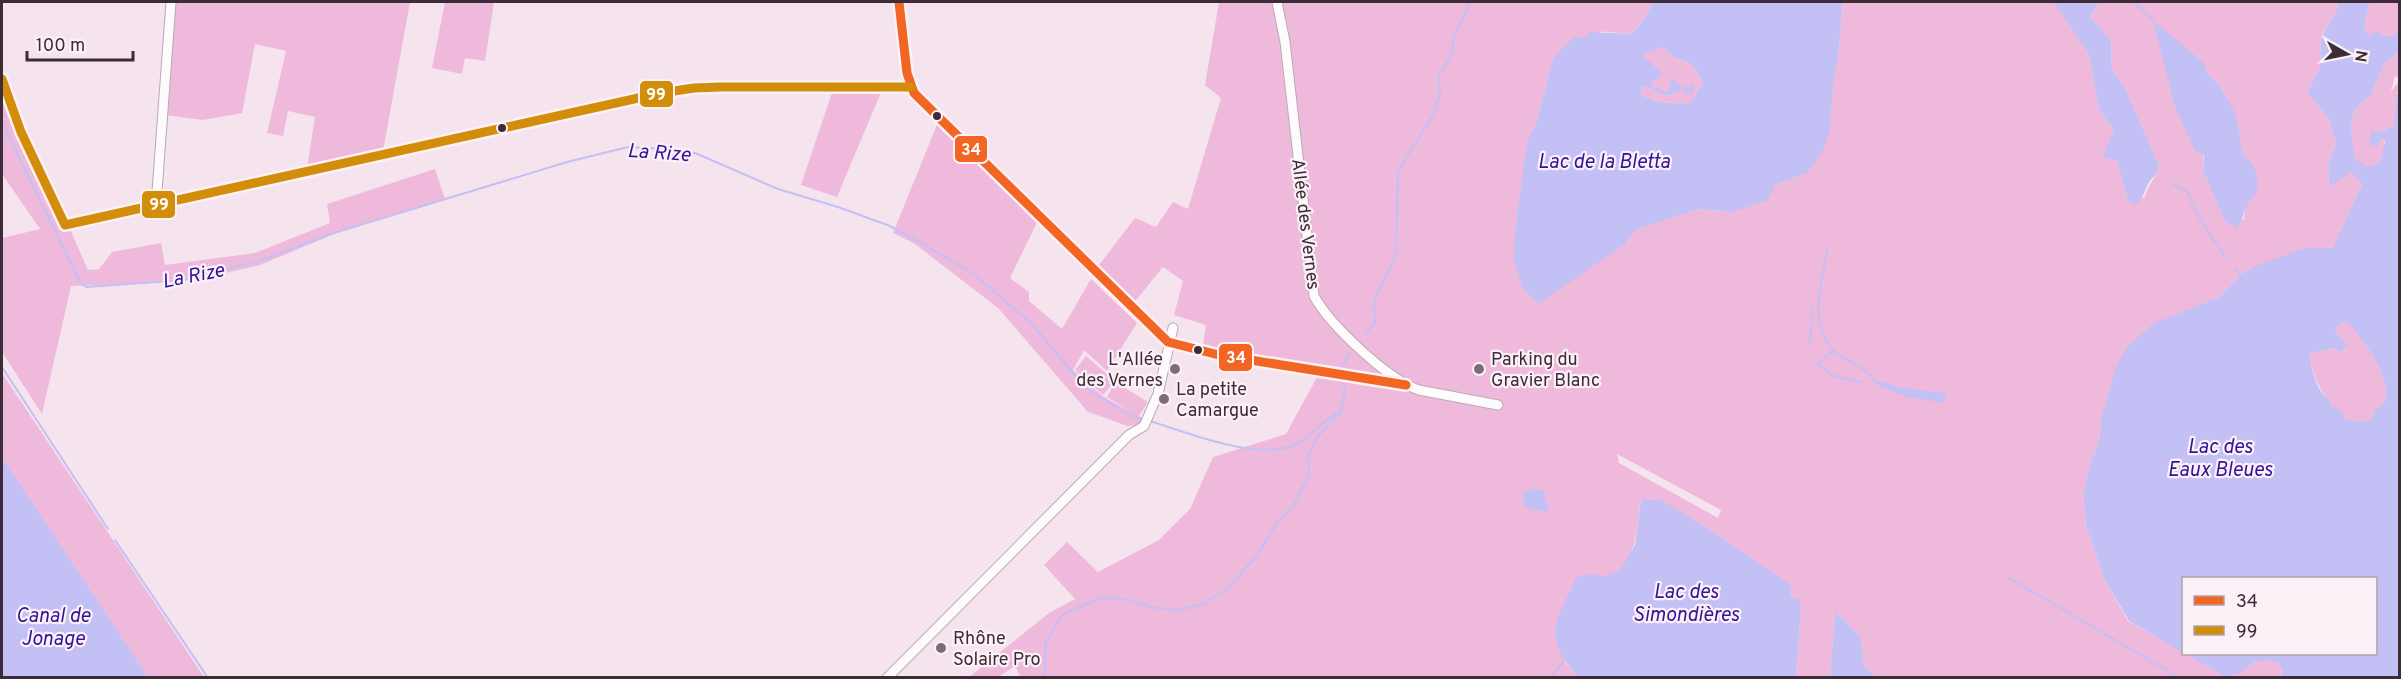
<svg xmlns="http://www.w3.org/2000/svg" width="2401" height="679" viewBox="0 0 2401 679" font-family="Overpass,sans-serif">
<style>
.green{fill:#efb9dc;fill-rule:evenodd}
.water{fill:#c2c0f4;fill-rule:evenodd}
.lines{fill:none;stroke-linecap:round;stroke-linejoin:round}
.stream{stroke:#c2c0f4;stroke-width:2}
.minor-casing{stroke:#b9aab3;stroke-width:11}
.minor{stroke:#fefbfc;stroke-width:9}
.bus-1-casing{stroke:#fbf1f7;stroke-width:14}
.bus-2-casing{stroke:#fbf1f7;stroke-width:14}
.bus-1{stroke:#f26522;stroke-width:9}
.bus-2{stroke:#d28d0b;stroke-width:9}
.bus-dot{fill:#3d2b37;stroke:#fbf1f7;stroke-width:2}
.poi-dot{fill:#7d6c77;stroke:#fbf1f7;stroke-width:2}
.labels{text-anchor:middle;stroke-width:4.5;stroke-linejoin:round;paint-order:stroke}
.street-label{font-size:18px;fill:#3d2b37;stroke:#fbf1f7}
.poi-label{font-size:18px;fill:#3d2b37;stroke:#fbf1f7;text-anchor:start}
.water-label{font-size:20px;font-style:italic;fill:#33139a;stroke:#fbf1f7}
.line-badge{stroke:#fbf1f7;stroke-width:2}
.badge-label{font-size:16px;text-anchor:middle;font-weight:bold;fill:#fff}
</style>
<rect width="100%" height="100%" fill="#f5e4ee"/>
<g class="green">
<path d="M172 2H410L383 151 307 168 315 117 288 111 283 136 267 133 286 51 255 44 242 113 203 120 164 115Z"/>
<path d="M445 2H494L485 61 465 58 462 74 432 68Z"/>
<path d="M1219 2H1653L1643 21 1630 34C1622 34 1608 31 1601 32 1584 35 1568 49 1553 58L1536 124 1528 139 1515 232 1625 244 1635 230 1699 209 1733 212 1775 185 1807 173 1838 57 1843 2H2049L2056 5 2089 55 2099 110 2114 130 2117 161 2128 201 2145 197C2149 182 2157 178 2159 165L2125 88 2112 70 2111 40 2090 17 2100 2H2339L2336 12 2321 37 2320 67 2307 92 2329 119 2336 144 2328 166 2329 186 2351 171 2362 184 2333 249 2305 248 2240 275 2219 297 2155 323 2101 420 2099 441 2090 464 2083 493 2086 526 2104 579 2128 621 2226 677H1874V673L1865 668 1860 636 1835 611 1830 677H1796L1801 608 1791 597 1790 591 1661 500 1641 499C1636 523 1639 569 1607 576 1602 577 1594 575 1588 574L1564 661 1578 677 1021 678 1015 666 998 677 968 678 1049 613 1075 599 1044 565 1067 542 1098 572 1159 540 1190 509 1213 457 1286 434 1316 379 1317 369 1229 353 1203 345 1206 325 1174 315 1183 281 1163 267 1132 305 1096 269 1135 218 1156 227 1173 202 1188 209 1221 98 1205 85ZM2204 63 2208 74 2220 85 2227 97 2230 107 2236 115 2244 156 2255 193 2245 207 2244 220H2225L2203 171ZM1617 454 1721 510 1718 518 1619 463Z"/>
<path d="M2370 2H2399V27L2395 36 2369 37 2364 27Z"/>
<path d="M1663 47 1673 57 1692 64 1703 82 1690 104 1657 102 1640 94 1644 86 1667 96 1681 90 1692 94 1676 83 1673 77 1667 92 1653 86 1642 54Z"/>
<path d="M2399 52V78L2395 76 2391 91 2399 82 2394 126 2383 131 2380 138H2383L2385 149 2381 160 2376 165 2366 167 2355 158 2351 125 2355 109 2371 95 2384 64Z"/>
<path d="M2 81 37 155 88 270 99 269 112 252 161 243 165 265 255 253 330 223 327 204 435 169 445 199 351 227 260 265 212 276 125 284 71 286 42 414 2 352V238L40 229 2 174Z"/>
<path d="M833 90H882L837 197 801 185Z"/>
<path d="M941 115 1041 214 1010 278 1029 292V301L1062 329 1091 279 1137 323 1107 371 1084 350 1073 370 1104 397 1130 411 1107 397 1115 382 1148 402 1139 416 1143 418 1139 425 1128 426 1088 412 998 308 915 244 893 233Z"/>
<path d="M2343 322 2349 323C2362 339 2392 377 2385 399 2384 405 2380 405 2377 410 2373 414 2374 418 2369 421L2345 420C2325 398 2315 385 2309 355L2311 353 2334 348 2337 351H2343L2346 348 2342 339 2335 333 2337 327Z"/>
<path d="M1086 356 1115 381 1103 395 1075 370Z"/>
<path d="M2 373 204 677H148L2 457Z"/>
<path d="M2266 658 2279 663 2283 671 2280 677 2231 678 2248 666Z"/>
</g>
<g class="water">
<path d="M1653 2H1843L1838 57 1834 76 1829 134 1823 151 1807 173 1775 185 1768 200 1733 212 1699 209 1635 230 1625 244 1538 304 1522 287 1514 260 1515 232 1523 170 1528 139 1536 124 1553 58 1574 37 1584 38 1590 32 1631 34 1643 21ZM1663 47 1673 57 1692 64 1703 82 1690 104 1657 102 1640 94 1644 86 1667 96 1681 90 1692 95 1694 84 1684 88 1676 83 1673 76 1667 92 1653 86 1651 81 1658 79 1663 74 1642 55Z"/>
<path d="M2049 2H2100L2090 17 2111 40 2112 70 2125 88 2159 165C2157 176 2155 174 2149 182 2144 191 2144 197 2136 205L2128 201 2117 161 2103 157 2114 130 2099 110 2089 55 2056 5Z"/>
<path d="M2339 2H2370L2364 27 2369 36 2377 32 2384 36H2394L2399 27V52L2384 64 2371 95 2355 109 2351 125 2355 158 2366 166 2376 165 2381 160 2385 141 2381 138 2378 145 2370 146V132L2383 131 2394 126 2397 95 2399 93V677H2280L2283 671 2279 663C2250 653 2248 675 2226 677L2185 654H2376V578H2184L2183 653 2129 621 2104 579 2086 526 2083 493 2090 464 2099 441 2101 420 2116 367 2128 346 2154 323 2219 297 2240 275 2258 265 2305 248H2333L2362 184 2351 172 2329 187 2328 166 2336 144 2329 119 2307 92 2320 67 2321 38 2336 12ZM2343 322 2349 323C2362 339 2392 377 2385 399 2384 405 2380 405 2376 410 2373 414 2374 418 2369 421L2345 420 2342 411 2332 406C2329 398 2324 396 2320 390 2314 379 2312 368 2309 356L2311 353 2334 348 2337 351H2342L2346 348V343L2335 333 2337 327Z"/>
<path d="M2153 20 2204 63 2208 74 2220 85 2236 115 2244 156C2256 164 2261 181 2255 195 2252 199 2248 202 2246 207 2242 216 2244 220 2236 228L2225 221 2203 171 2204 155 2195 151 2175 107Z"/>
<path d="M1877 380 1897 387 1945 393V403L1907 397 1875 384Z"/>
<path d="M2 457 148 677H2Z"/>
<path d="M1534 488 1546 493 1544 500 1550 507 1545 512 1524 507 1523 492Z"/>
<path d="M1641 499 1661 500 1716 534 1792 586 1790 591 1791 596 1799 599 1801 608 1796 677H1578C1542 636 1555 623 1576 578L1588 574 1606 576 1620 570 1635 545Z"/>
<path d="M1835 611 1860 636 1865 668 1874 673V677H1830Z"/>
</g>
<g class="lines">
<g class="stream">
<path d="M2133 2 2153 20"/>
<path d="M2 122 74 270 81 284 87 287 184 280 259 261 334 233 567 162 628 147 664 149 695 153 778 189 838 207 890 226 918 241 975 275 1031 323 1085 387 1125 413 1144 420"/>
<path d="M2173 184 2187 191C2197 217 2210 236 2227 258"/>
<path d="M2235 268 2240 275"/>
<path d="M1366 332 1375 324 1374 301 1396 254 1398 172 1434 113 1440 94 1438 77 1451 56 1454 37 1470 2"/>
<path d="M1809 344 1812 327 1811 308"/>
<path d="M1833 351 1866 371 1876 382"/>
<path d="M1817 364 1833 351C1807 316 1822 288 1827 250"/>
<path d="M1817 364 1834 376 1861 382"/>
<path d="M2 367 108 529"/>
<path d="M1342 372V367L1350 353"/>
<path d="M1150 421C1189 433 1258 462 1297 444 1314 436 1324 417 1341 412"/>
<path d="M115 540 208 678"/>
<path d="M2009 578 2180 678"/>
<path d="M1045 678V644L1062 615 1100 598 1125 599 1155 608 1179 610 1206 603 1230 586 1257 555 1278 522 1294 505 1309 475 1308 455 1319 435 1341 412 1345 390 1343 377"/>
<path d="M1549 678 1564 661"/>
</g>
<defs>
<g id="minor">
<path d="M899 2 907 73 914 93 1168 342 1219 355 1406 385"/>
<path d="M1277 2 1285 42 1314 296C1330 325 1387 379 1419 390L1498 405"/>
<path d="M2 79 21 132 65 225 661 93 694 88 721 87H911"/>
<path d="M156 205 171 2"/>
<path d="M887 678 1129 435 1144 426 1158 394 1173 328"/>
</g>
</defs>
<use href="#minor" class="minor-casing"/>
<use href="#minor" class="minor"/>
<defs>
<path id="bus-1" d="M899 2 907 73 914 93 1168 342 1219 355 1406 385"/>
<path id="bus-2" d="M2 79 21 132 65 225 661 93 694 88 721 87H911"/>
</defs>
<use href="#bus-1" class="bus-1-casing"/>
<use href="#bus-2" class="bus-2-casing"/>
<use href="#bus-1" class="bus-1"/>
<use href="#bus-2" class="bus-2"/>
</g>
<g class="bus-dot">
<circle cx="937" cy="116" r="5"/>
<circle cx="502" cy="128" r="5"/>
<circle cx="1198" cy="350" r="5"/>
</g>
<g class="poi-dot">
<circle cx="1175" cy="369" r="6"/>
<circle cx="1479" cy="369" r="6"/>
<circle cx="1164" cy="399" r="6"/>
<circle cx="941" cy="648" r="6"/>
</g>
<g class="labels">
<g class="street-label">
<text transform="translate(1306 224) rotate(83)" y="6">Allée des Vernes</text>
</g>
<g class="poi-label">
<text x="1163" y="365" text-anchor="end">L'Allée<tspan x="1163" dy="21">des Vernes</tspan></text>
<text x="1491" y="365">Parking du<tspan x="1491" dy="21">Gravier Blanc</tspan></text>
<text x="1176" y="395">La petite<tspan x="1176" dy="21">Camargue</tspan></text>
<text x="953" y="644">Rhône<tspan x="953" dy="21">Solaire Pro</tspan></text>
</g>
<g class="water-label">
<text transform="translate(659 152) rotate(4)" y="7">La Rize</text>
<text x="1604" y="168">Lac de la Bletta</text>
<text transform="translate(193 275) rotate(-11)" y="7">La Rize</text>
<text x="2220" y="453">Lac des<tspan x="2220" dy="23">Eaux Bleues</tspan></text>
<text x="1686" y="598">Lac des<tspan x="1686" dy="23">Simondières</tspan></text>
<text x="53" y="622">Canal de<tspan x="53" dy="23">Jonage</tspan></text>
</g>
</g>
<g class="line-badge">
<rect x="639" y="80" width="35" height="28" rx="6" fill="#d28d0b"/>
<rect x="954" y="135" width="34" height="28" rx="6" fill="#f26522"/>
<rect x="141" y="190" width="35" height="29" rx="6" fill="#d28d0b"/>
<rect x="1218" y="343" width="35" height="29" rx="6" fill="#f26522"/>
</g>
<g class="badge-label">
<text x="656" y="100">99</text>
<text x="971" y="155">34</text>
<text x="159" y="210">99</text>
<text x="1236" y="363">34</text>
</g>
<rect width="2401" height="679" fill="none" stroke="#3d2b37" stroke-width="6"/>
<rect x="2182" y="577" width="195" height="78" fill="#fbf1f7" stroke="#afa2aa" stroke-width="1.5"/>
<rect x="2194" y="596" width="30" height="9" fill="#f26522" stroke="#afa2aa" stroke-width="1.5"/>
<text x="2236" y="607" font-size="18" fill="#3d2b37">34</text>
<rect x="2194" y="626" width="30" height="9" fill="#d28d0b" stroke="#afa2aa" stroke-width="1.5"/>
<text x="2236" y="637" font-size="18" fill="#3d2b37">99</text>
<g transform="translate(2347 54) rotate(99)" stroke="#fbf1f7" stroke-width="4.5" paint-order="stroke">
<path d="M0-4.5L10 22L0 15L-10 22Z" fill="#3d2b37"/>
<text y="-9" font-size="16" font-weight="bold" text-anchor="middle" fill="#3d2b37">N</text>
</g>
<path d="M27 51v9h106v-9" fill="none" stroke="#3d2b37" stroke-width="3"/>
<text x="36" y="51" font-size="18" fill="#3d2b37" stroke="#fbf1f7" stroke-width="4.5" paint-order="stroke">100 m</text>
</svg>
